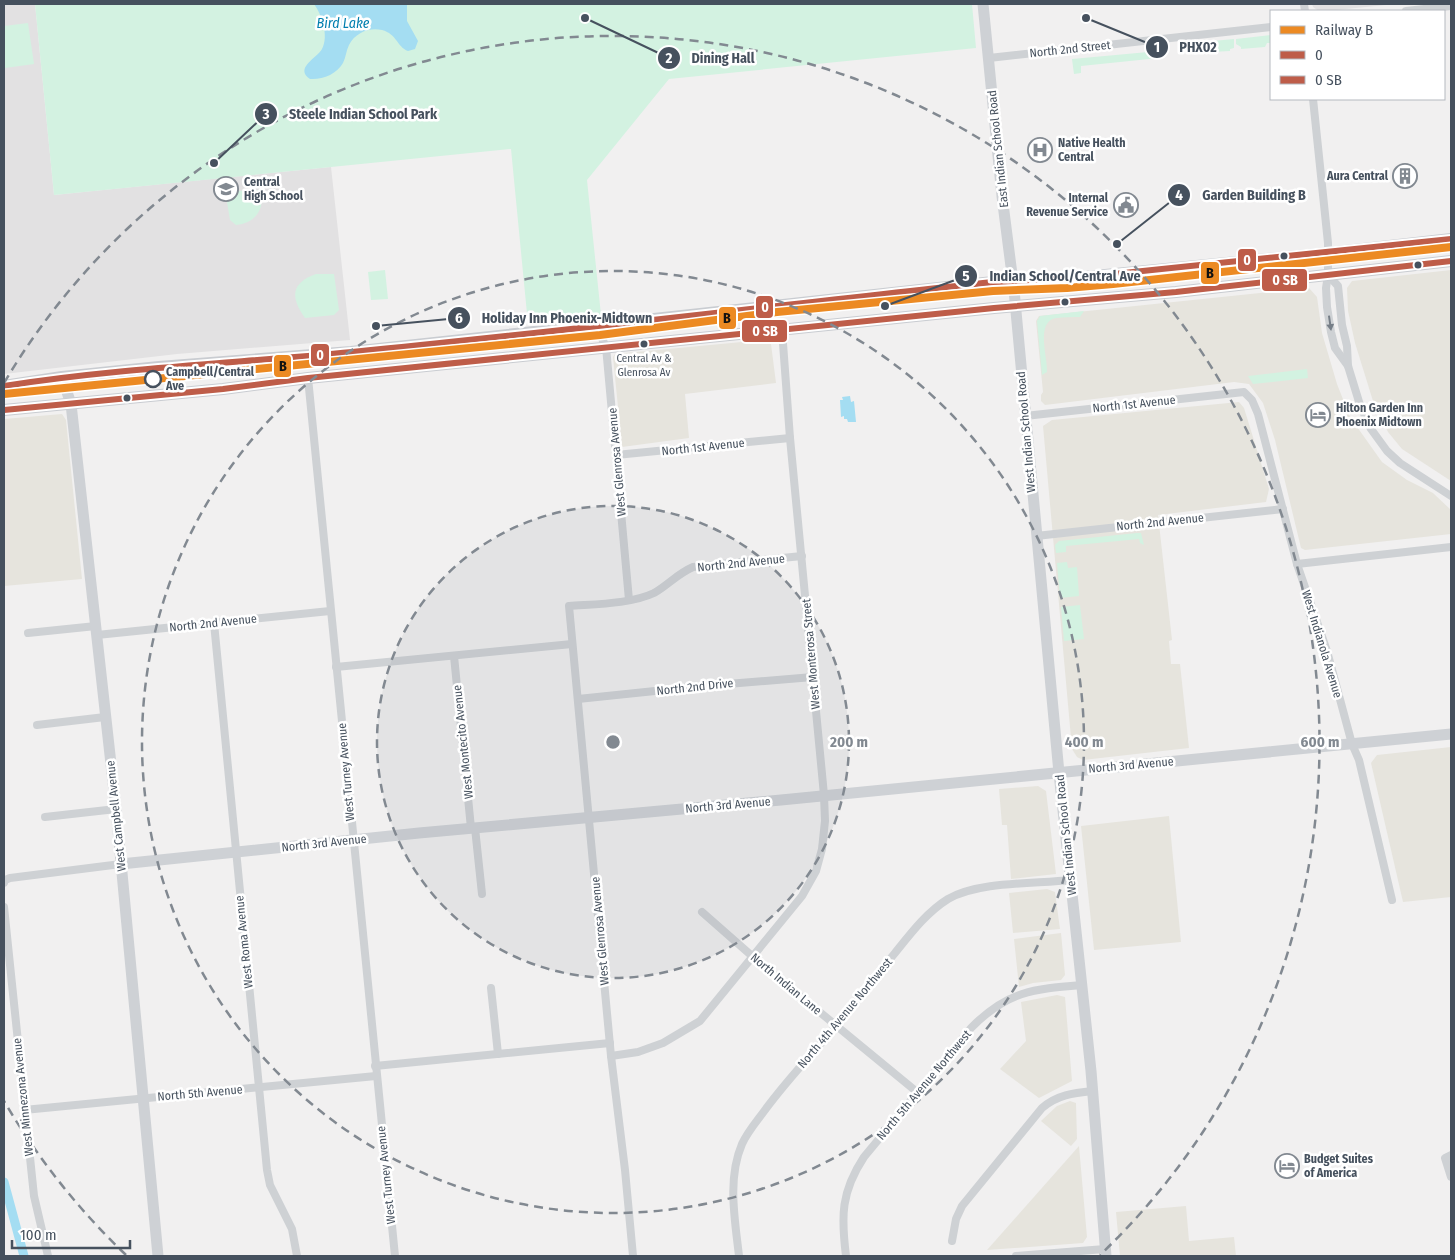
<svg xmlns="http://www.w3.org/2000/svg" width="1455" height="1260" viewBox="0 0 1455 1260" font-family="'Fira Sans Condensed',sans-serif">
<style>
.commercial{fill:#e6e4dd}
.education{fill:#e2e1e2}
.green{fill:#d3f2e1}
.water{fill:#a4ddf2}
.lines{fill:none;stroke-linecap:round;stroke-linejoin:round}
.canal{stroke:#a4ddf2;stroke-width:9}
.street{stroke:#ced1d4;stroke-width:8}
.secondary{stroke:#ced1d5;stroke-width:11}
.primary{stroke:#c9ccd1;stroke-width:12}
.bus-1-casing{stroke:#fff;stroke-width:10}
.bus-2-casing{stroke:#fff;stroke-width:10}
.bus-1{stroke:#be5d49;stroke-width:6}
.bus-2{stroke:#be5d49;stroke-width:6}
.rail-1-casing{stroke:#fff;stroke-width:11}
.rail-1{stroke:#ec8a23;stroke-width:8}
.oneway{fill:#767e87}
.ring{fill:none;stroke:#828991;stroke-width:2.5;stroke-dasharray:9 6}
.bus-dot{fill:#46515e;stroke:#fff;stroke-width:2}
.stop-dot{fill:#fff;stroke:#46515e;stroke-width:2.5}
.labels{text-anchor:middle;stroke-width:5;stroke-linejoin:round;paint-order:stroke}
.bus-label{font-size:11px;fill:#46515e;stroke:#fff}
.street-label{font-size:12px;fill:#46515e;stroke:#fff}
.poi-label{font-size:12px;font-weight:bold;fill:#46515e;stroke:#fff;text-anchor:start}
.stop-label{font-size:12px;font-weight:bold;fill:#46515e;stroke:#fff;text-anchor:start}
.water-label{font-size:14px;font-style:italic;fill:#017faf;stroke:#fff}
.centre{fill:#828991;stroke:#fff;stroke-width:2.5}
.ring-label{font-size:15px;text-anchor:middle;font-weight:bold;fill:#828991;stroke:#fff;stroke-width:5;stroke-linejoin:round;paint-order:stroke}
.leader{fill:none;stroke:#46515e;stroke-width:2}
.callout-dot{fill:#46515e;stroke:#fff;stroke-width:2}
.mark-label{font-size:15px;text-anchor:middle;font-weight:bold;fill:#fff}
.callout-label{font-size:14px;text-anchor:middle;font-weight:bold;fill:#46515e;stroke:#fff;stroke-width:5;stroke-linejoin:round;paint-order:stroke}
.line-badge{stroke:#fff;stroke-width:2}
.badge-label{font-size:14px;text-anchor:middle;font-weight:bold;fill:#fff}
.pale-badge-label{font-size:14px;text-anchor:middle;font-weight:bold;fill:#111}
</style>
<rect width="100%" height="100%" fill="#f1f0f0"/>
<g class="commercial">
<path d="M1451 270V481L1402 449 1388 432 1373 401 1355 343 1348 311 1347 288 1352 281Z"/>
<path d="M1309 288 1317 297 1322 333 1337 384 1350 417 1382 462 1407 480 1433 493 1451 510V534L1305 550 1301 548 1275 440 1263 403 1249 384 1234 382 1045 405 1041 401V395L1043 392 1036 321 1039 316Z"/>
<path d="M763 340 771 344 776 383 685 394 689 438 622 447 613 357 615 354Z"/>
<path d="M1239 402 1244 408 1269 489 1266 502 1158 515 1172 640 1169 641 1171 664H1180L1189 748 1083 760 1077 757 1072 749 1043 426 1052 420Z"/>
<path d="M62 414 66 420 82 579 4 586V419Z"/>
<path d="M1451 747V897L1403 902 1371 763 1377 755Z"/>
<path d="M1038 786 1046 791 1056 874 1011 879 1007 825H1002L999 789Z"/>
<path d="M1169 816 1181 942 1094 950 1081 826Z"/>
<path d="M1047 889 1055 892 1060 929 1013 933 1009 893Z"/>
<path d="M1061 933 1065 975 1061 980 1033 983 1019 987 1014 939Z"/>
<path d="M1057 995 1065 997 1072 1081 1039 1098 1000 1069 1026 1041 1021 1002Z"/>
<path d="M1070 1101 1076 1103 1077 1139 1071 1146 1041 1121 1057 1106Z"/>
<path d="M1079 1146 1087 1237 1083 1243 987 1250Z"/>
<path d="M1186 1206 1189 1241 1234 1237 1236 1256H1120L1116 1212Z"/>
</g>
<g class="education">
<path d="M4 4H35L54 195 331 167 350 340 177 354 4 374Z"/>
<path d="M1312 4H1396L1326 11H1319L1313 7Z"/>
</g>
<g class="green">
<path d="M35 4H972L976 48 669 79 587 180 601 315 528 324 511 149 54 195Z"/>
<path d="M28 23 34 64 5 68 4 26Z"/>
<path d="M1271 35V43H1267L1265 47 1241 49V47L1236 44V39Z"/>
<path d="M1234 39V48L1230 49V51L1194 53 1192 43Z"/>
<path d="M1159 51V58L1081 66V73L1074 74 1072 59Z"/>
<path d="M229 188 234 191 260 190C266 208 256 223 236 225L230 220 227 202 223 195Z"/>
<path d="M385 270 388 299 371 300 368 272Z"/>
<path d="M316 274H334L339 310 334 315 305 318C290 297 291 283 316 274Z"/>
<path d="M1084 311 1080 317C1073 317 1064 317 1056 318 1035 322 1048 357 1047 372L1042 375 1037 321 1040 316Z"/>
<path d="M1307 369 1308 378 1253 384 1248 376Z"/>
<path d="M1137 533H1141L1144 545 1140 543 1139 539 1066 546V552L1056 553 1055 545 1059 541Z"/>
<path d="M1067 562 1068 568 1077 567 1079 596 1060 598 1057 563Z"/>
<path d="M1080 605 1084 639 1064 641 1061 607Z"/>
</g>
<g class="water">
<path d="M314 4H407V21L418 41 415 49 408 51C397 47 397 34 382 30 369 27 355 33 349 45 346 51 346 57 343 63 337 74 322 80 310 79 294 68 317 58 322 49 329 36 322 15 314 4Z"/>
<path d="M850 396 851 402 854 401 856 422H848L847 419H844V416L841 417 840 400H843L842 397Z"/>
</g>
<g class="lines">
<path class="canal" d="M4 1182 24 1256"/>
<g class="street">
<path d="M1304 4 1305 11"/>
<path d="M1406 11 1451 6"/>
<path d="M989 58 1271 27"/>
<path d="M1313 99 1328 243V275L1326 288 1327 307 1331 332 1335 348 1348 366"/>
<path d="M1328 275 1338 286 1342 325 1347 346 1348 366 1360 405 1371 429 1387 451 1400 463 1451 496"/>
<path d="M596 326 606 347 629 600"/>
<path d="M308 378 395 1256"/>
<path d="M1025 416 1244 392 1252 400 1258 414 1297 564 1327 651 1352 744 1359 760 1392 900"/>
<path d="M616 455 790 438"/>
<path d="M1036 536 1283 509"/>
<path d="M1297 564 1451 547"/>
<path d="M214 623 267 1170 270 1185 292 1229 297 1256"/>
<path d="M28 633 96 626"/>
<path d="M97 635 330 611"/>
<path d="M454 656 471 828"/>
<path d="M336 667 572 644"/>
<path d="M578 699 703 686 813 677"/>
<path d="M37 725 105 717"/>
<path d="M45 817 116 809"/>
<path d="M475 828 482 894"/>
<path d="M4 883 5 880 10 878 121 864"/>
<path d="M4 907 34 1196 48 1256"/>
<path d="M702 912 760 963 917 1092"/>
<path d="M491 988 498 1054"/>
<path d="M611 1056 638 1052 663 1043 700 1021 802 896 816 871 822 849 825 821 824 795 790 438 782 330"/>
<path d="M375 1066 610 1043"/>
<path d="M24 1110 376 1076"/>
<path d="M1451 1155 1445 1158 1451 1177"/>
<path d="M952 1241 956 1219 962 1206 1042 1108C1057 1095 1073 1093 1093 1091"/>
<path d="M633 1256 625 1170 611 1056 569 606C594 604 631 604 654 593 668 585 677 574 693 567L802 556"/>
<path d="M739 1256C735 1220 727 1179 742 1144 748 1131 757 1121 765 1110 787 1080 812 1054 836 1026 856 1001 875 977 895 953 911 933 927 912 948 899 979 881 1035 884 1071 880"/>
<path d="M846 1256C841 1216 841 1192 864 1157L971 1028C1007 991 1033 989 1082 985"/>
<path d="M1016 1256 1105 1249"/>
</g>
<g class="secondary">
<path d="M983 4 1002 196 1014 290 1059 773 1091 1071 1106 1256"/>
<path d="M62 377 71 404 116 809 158 1256"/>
<path d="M121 864 419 833 781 800 1451 734"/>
</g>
<g class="primary">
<path d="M4 386 62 377 159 367 351 352 993 282 1085 277 1328 253 1451 239"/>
<path d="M4 410 223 389 308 378 994 308 1176 292 1451 261"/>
</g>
<defs>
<path id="bus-1" d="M4 386C120 368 236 363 352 352 566 331 779 305 993 282L1085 277 1451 239"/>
<path id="bus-2" d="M4 410 223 389 308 378 994 308 1176 292 1451 261"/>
</defs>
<use href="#bus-1" class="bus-1-casing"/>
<use href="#bus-2" class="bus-2-casing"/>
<use href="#bus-1" class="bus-1"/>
<use href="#bus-2" class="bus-2"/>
<defs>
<path id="rail-1" d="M4 394 600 335 777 312 993 291 1067 288 1113 284 1451 247"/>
</defs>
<use href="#rail-1" class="rail-1-casing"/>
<use href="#rail-1" class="rail-1"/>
</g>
<defs><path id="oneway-solid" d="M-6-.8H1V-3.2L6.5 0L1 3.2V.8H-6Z" transform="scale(1.25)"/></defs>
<use class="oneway" href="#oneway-solid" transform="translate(1330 323) rotate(82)"/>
<circle cx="613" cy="742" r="236" fill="#828991" fill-opacity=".12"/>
<g class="ring">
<circle cx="613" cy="742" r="236"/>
<circle cx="613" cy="742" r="471"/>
<path d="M126 1255A707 707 0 0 1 4 1101M4 383A707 707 0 1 1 1100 1255"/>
</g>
<defs>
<symbol id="hospital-ring" viewBox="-11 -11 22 22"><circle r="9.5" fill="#fff" stroke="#828991" stroke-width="1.5"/><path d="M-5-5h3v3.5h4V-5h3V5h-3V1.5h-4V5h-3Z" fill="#828991"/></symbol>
<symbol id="building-ring" viewBox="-11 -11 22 22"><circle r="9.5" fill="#fff" stroke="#828991" stroke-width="1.5"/><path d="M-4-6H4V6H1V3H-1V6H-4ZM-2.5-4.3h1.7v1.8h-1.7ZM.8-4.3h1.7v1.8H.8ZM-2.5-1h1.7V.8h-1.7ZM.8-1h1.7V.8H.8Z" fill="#828991"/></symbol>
<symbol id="school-ring" viewBox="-11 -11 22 22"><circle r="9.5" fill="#fff" stroke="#828991" stroke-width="1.5"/><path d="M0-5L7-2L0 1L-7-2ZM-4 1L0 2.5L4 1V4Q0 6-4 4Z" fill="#828991"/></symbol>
<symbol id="civic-ring" viewBox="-11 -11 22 22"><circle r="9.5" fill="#fff" stroke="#828991" stroke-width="1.5"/><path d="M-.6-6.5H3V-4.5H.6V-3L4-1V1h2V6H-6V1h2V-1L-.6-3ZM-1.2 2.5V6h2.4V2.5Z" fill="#828991"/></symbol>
<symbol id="hotel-ring" viewBox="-11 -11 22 22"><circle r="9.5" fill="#fff" stroke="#828991" stroke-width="1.5"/><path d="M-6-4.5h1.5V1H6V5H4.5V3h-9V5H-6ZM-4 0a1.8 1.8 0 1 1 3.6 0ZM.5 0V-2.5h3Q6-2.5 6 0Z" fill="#828991"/></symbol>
</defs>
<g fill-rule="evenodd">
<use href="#hospital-ring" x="1026" y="136" width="28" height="28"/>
<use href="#building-ring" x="1391" y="162" width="28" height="28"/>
<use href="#school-ring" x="212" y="175" width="28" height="28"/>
<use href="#civic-ring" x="1112" y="191" width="28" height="28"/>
<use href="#hotel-ring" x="1304" y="401" width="28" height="28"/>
<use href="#hotel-ring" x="1273" y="1152" width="28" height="28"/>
</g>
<g class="bus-dot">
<circle cx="1284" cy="256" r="4.5"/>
<circle cx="1418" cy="265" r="4.5"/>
<circle cx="1065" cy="302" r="4.5"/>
<circle cx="644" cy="344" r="4.5"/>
<circle cx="127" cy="398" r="4.5"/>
</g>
<circle class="stop-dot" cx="153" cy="379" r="8"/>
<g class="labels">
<g class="bus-label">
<text x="644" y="362">Central Av &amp;<tspan x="644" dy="14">Glenrosa Av</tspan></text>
</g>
<g class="street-label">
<text transform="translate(1070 49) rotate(-6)" y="4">North 2nd Street</text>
<text transform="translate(998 149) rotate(-96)" y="4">East Indian School Road</text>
<text transform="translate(1134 404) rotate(-6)" y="4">North 1st Avenue</text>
<text transform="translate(1026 432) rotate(-95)" y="4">West Indian School Road</text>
<text transform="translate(703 447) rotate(-6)" y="4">North 1st Avenue</text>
<text transform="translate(617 462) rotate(-95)" y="4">West Glenrosa Avenue</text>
<text transform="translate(1160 522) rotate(-6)" y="4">North 2nd Avenue</text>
<text transform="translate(741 563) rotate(-6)" y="4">North 2nd Avenue</text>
<text transform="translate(213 623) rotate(-6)" y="4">North 2nd Avenue</text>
<text transform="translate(1322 644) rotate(73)" y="4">West Indianola Avenue</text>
<text transform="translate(811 654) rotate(-95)" y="4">West Monterosa Street</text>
<text transform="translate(695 687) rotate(-6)" y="4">North 2nd Drive</text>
<text transform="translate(463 742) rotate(-96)" y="4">West Montecito Avenue</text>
<text transform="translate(1131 765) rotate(-5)" y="4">North 3rd Avenue</text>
<text transform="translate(346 772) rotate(-95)" y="4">West Turney Avenue</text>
<text transform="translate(728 805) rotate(-5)" y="4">North 3rd Avenue</text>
<text transform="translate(116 816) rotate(-96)" y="4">West Campbell Avenue</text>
<text transform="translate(1066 835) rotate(-96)" y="4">West Indian School Road</text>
<text transform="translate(324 843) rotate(-6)" y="4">North 3rd Avenue</text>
<text transform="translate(600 931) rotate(-95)" y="4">West Glenrosa Avenue</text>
<text transform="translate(244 942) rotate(-96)" y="4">West Roma Avenue</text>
<text transform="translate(786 984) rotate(40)" y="4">North Indian Lane</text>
<text transform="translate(845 1013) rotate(-50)" y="4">North 4th Avenue Northwest</text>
<text transform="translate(924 1085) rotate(-50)" y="4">North 5th Avenue Northwest</text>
<text transform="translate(200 1093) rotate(-5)" y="4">North 5th Avenue</text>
<text transform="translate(23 1097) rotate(-96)" y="4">West Minnezona Avenue</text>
<text transform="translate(386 1175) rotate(-96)" y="4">West Turney Avenue</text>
</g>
<g class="poi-label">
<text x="1058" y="147">Native Health<tspan x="1058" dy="14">Central</tspan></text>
<text x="1388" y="180" text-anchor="end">Aura Central</text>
<text x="244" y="186">Central<tspan x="244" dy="14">High School</tspan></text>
<text x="1108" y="202" text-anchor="end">Internal<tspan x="1108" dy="14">Revenue Service</tspan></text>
<text x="1336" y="412">Hilton Garden Inn<tspan x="1336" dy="14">Phoenix Midtown</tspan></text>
<text x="1304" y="1163">Budget Suites<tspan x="1304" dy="14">of America</tspan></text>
</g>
<g class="stop-label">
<text x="166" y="376">Campbell/Central<tspan x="166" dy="14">Ave</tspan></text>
</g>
<g class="water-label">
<text x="343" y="28">Bird Lake</text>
</g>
</g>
<circle cx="613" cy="742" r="8" class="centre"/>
<g class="ring-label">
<text x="849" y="747">200 m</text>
<text x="1084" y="747">400 m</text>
<text x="1320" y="747">600 m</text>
</g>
<path class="leader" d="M1086 18L1157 47M585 18L669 58M214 163L266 114M1117 244L1179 195M885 306L966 276M376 326L459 318"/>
<g class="callout-dot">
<circle cx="1086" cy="18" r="5"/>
<circle cx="585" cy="18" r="5"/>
<circle cx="214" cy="163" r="5"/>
<circle cx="1117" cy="244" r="5"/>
<circle cx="885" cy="306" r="5"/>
<circle cx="376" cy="326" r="5"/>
<circle cx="1157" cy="47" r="12"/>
<circle cx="669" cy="58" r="12"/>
<circle cx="266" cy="114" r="12"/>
<circle cx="1179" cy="195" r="12"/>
<circle cx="966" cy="276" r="12"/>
<circle cx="459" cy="318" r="12"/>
</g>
<g class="mark-label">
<text x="1157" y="52">1</text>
<text x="669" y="63">2</text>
<text x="266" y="119">3</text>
<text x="1179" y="200">4</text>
<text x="966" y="281">5</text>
<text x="459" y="323">6</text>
</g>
<g class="callout-label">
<text x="1198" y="52">PHX02</text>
<text x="723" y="63">Dining Hall</text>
<text x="363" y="119">Steele Indian School Park</text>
<text x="1254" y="200">Garden Building B</text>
<text x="1065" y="281">Indian School/Central Ave</text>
<text x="567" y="323">Holiday Inn Phoenix-Midtown</text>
</g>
<g class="line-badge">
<rect x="1237" y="248" width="20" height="24" rx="5" fill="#be5d49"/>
<rect x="1200" y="261" width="20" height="24" rx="5" fill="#ec8a23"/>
<rect x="1261" y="268" width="47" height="24" rx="5" fill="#be5d49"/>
<rect x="755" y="295" width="19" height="24" rx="5" fill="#be5d49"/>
<rect x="718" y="306" width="19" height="24" rx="5" fill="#ec8a23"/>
<rect x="741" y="319" width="47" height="24" rx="5" fill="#be5d49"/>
<rect x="310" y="343" width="20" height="24" rx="5" fill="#be5d49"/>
<rect x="273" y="354" width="19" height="24" rx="5" fill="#ec8a23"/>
</g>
<g class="badge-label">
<text x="1247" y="265">0</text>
<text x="1285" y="285">0 SB</text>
<text x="765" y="312">0</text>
<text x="765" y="336">0 SB</text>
<text x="320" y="360">0</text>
</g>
<g class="pale-badge-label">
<text x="1210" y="278">B</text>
<text x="727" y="323">B</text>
<text x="283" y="371">B</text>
</g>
<rect width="1455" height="1260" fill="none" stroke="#46515e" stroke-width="10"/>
<rect x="1270" y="10" width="175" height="90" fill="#ffffff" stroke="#b5b9bf"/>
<rect x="1280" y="26" width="25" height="8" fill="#ec8a23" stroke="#b5b9bf"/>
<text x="1315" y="35" font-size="15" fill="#46515e">Railway B</text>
<rect x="1280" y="51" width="25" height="8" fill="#be5d49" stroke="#b5b9bf"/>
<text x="1315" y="60" font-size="15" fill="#46515e">0</text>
<rect x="1280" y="76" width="25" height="8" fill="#be5d49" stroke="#b5b9bf"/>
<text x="1315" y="85" font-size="15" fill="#46515e">0 SB</text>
<path d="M12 1240v8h118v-8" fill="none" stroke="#46515e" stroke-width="2.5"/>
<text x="20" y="1240" font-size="15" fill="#46515e" stroke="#ffffff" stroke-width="4" paint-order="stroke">100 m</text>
</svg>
